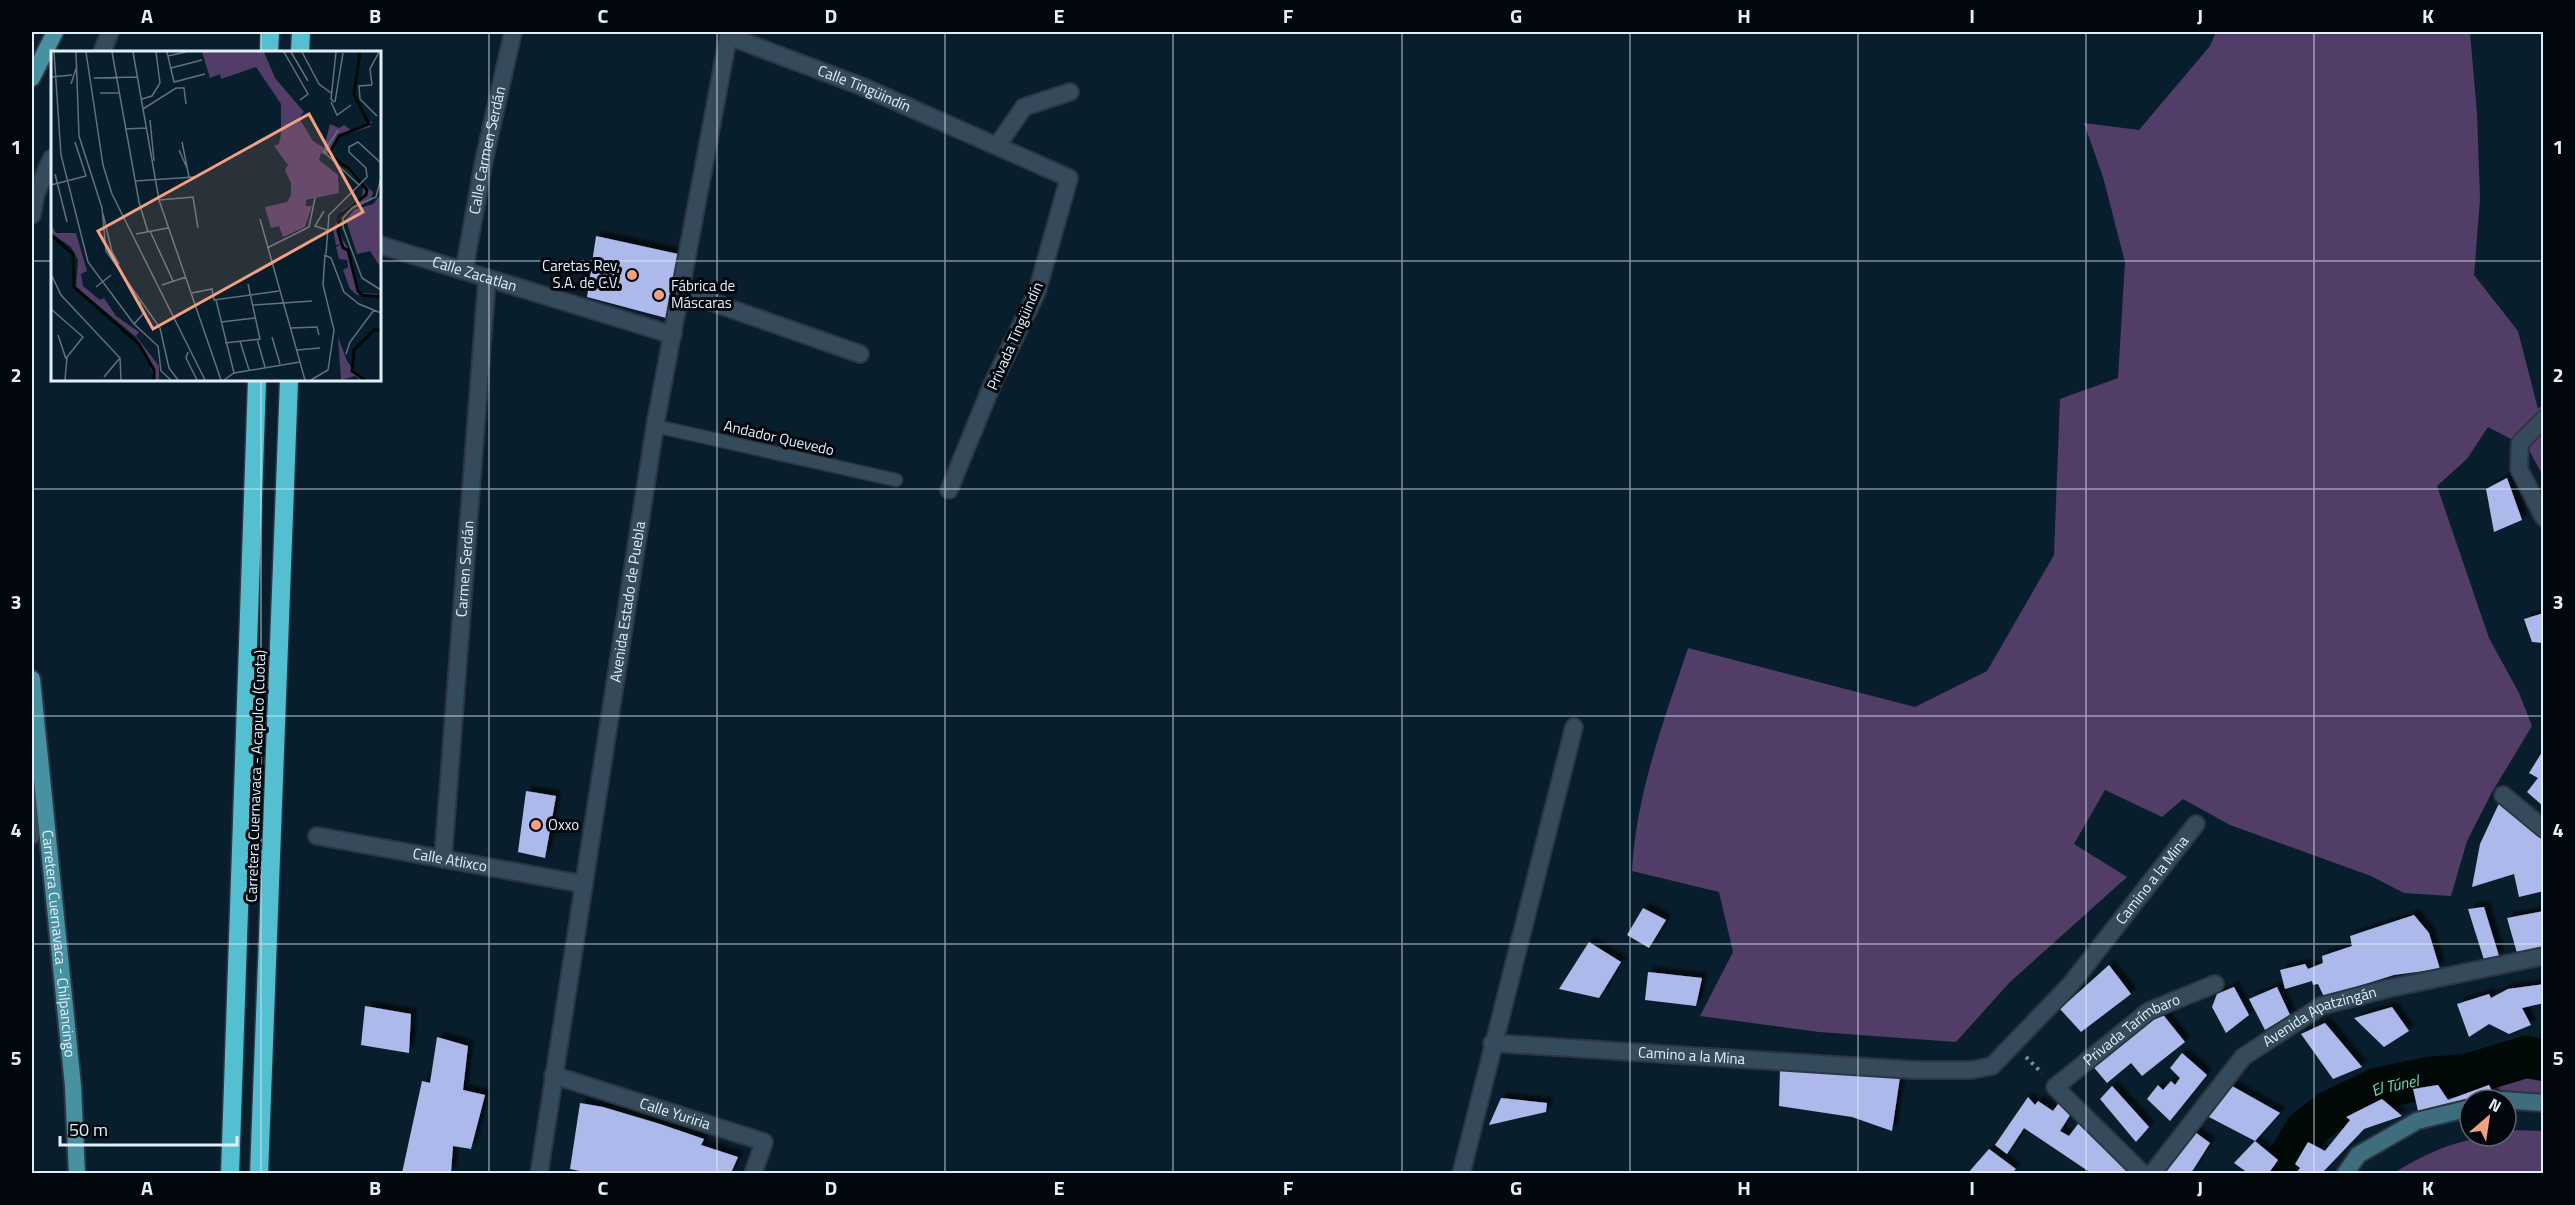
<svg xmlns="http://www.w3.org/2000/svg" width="2575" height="1205" viewBox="0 0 2575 1205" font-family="'Titillium Web',sans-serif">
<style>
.forest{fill:#513d67}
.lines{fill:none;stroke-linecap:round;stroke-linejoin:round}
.river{stroke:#000906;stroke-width:42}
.building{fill:#acb9ea;filter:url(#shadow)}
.service-casing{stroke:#2d3542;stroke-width:15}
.minor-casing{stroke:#2d3542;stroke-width:20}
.tertiary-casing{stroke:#2d3542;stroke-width:20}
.secondary-casing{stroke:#2d3542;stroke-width:20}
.primary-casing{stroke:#2d3542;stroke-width:20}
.motorway-casing{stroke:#2d3542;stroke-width:21}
.path{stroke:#7b8b97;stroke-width:4;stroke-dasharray:3 4.5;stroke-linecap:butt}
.service{stroke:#354b5b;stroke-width:12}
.minor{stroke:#354b5b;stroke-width:16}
.tertiary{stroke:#354b5b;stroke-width:16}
.secondary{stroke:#3e6e7e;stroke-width:16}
.primary{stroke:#4891a1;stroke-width:16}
.motorway{stroke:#54bfd0;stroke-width:18}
.grid{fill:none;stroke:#e2eff9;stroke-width:1.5;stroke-opacity:0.55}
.poi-dot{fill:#f3a082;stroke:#02070d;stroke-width:2}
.labels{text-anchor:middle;stroke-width:6;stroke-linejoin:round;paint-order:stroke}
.street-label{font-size:15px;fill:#e2eff9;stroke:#02070d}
.poi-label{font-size:15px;fill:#e2eff9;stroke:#02070d;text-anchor:start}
.water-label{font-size:16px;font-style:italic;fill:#72d7c1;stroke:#02070d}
.inset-river{fill:none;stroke:#000906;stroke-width:3}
.inset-road{fill:none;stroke:#60727e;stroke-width:1.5}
.view{fill:#f3a082;fill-opacity:0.15;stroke:#f3a082;stroke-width:3}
.inset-edge{fill:none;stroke:#e2eff9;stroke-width:3}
.neatline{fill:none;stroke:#e2eff9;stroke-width:2}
.grid-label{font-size:20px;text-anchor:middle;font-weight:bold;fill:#e2eff9}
</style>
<defs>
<filter id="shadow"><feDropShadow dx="5.5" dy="-5.5" stdDeviation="1.5" flood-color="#0009"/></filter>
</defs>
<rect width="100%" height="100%" fill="#091e2c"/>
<g class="forest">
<path d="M2216 32H2470L2477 114 2480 199 2474 275 2518 331 2538 409 2543 404 2544 478 2528 448 2488 427 2467 459 2437 486 2489 638 2519 693 2532 726 2492 792 2467 841 2451 896 2404 893 2371 876 2230 825 2183 799 2162 817 2105 790 2074 844 2127 877 2009 983 1956 1042 1819 1032 1700 1016 1733 952 1719 892 1632 871C1636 793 1664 721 1688 648L1915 707 1987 671 2054 555 2060 399 2118 378 2125 262 2103 177 2084 123 2139 130 2210 46Z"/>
<path d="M2524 1045 2543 1048V1095L2496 1099 2489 1085 2448 1100 2438 1085C2404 1090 2376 1101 2346 1117L2339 1111 2308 1142 2295 1163 2300 1168 2296 1173 2269 1174 2307 1114 2382 1079 2458 1064Z"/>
<path d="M2506 1130 2543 1131V1173H2394C2429 1151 2464 1136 2506 1136Z"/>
</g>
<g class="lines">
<path class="river" id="s1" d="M2280 1174 2305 1131 2329 1112 2379 1088 2428 1078 2466 1075 2526 1057 2544 1060"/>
</g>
<g class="building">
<path d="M596 236 678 254 666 318 587 297Z"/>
<path d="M2507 478 2522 520 2494 532 2486 489Z"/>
<path d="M2544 613V643L2532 642 2524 619Z"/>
<path d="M2544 749V807L2527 792 2538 778 2529 773Z"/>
<path d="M526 791 556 796 545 858 518 852Z"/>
<path d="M2502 797 2544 838V891L2519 897 2514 874 2472 887 2480 844Z"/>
<path d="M2484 907 2499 956 2484 960 2468 909Z"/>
<path d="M1643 908 1666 920 1649 948 1627 935Z"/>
<path d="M2544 911V946L2517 953 2507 918Z"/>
<path d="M2414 915 2429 933 2440 969 2394 975 2324 997 2318 984 2313 985 2312 981 2285 989 2280 970 2305 964 2308 969 2323 963 2322 956 2352 946 2350 936Z"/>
<path d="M1589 942 1621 962 1599 998 1559 989Z"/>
<path d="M2109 965 2131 994 2081 1032 2060 1009Z"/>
<path d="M1648 972 1702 978 1696 1006 1645 1000Z"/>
<path d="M2544 984V1003L2522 1008 2531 1025 2509 1034 2489 1024 2469 1037 2457 1004 2489 994 2491 998 2508 989Z"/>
<path d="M2234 987 2249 1015 2226 1033 2212 1007 2217 994Z"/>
<path d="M2277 987 2290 1015 2265 1030 2249 999Z"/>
<path d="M365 1006 411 1014 409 1053 361 1045Z"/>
<path d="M2392 1007 2409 1031 2384 1047 2354 1018Z"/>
<path d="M2160 1011 2185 1042 2142 1076 2131 1063 2107 1083 2091 1064Z"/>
<path d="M2325 1023 2362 1067 2333 1079 2301 1034Z"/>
<path d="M437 1037 468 1046 463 1090 485 1095 471 1149 453 1146 451 1173H402L422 1081 430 1083Z"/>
<path d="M2182 1053 2207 1075 2170 1121 2147 1099 2158 1085 2163 1090 2171 1081 2175 1085 2180 1078 2170 1068Z"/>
<path d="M1780 1069 1900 1077 1892 1131 1852 1117 1779 1106Z"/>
<path d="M2438 1085 2448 1100 2489 1085 2496 1099 2470 1100V1102L2418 1111 2413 1089Z"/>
<path d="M2112 1086 2149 1127 2136 1142 2100 1099Z"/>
<path d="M2232 1086 2280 1113 2255 1141 2207 1116Z"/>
<path d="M2028 1097 2035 1105 2038 1101 2053 1111 2061 1100 2072 1112 2060 1131 2069 1136 2081 1120 2130 1170 2128 1173H2091L2024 1128 2007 1154 1995 1145Z"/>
<path d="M1501 1098 1547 1103 1546 1112 1489 1125Z"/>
<path d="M2382 1099 2402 1116 2364 1129 2322 1173H2296L2300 1168 2295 1164 2308 1142 2325 1151 2350 1120 2346 1117Z"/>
<path d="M580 1103 603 1107 660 1124 704 1139 701 1145 738 1157 731 1173H589L570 1169Z"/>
<path d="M2195 1132 2210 1143 2191 1173H2161Z"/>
<path d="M2255 1141 2278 1160 2269 1173H2248L2234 1163Z"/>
<path d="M1989 1149 2016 1169 2012 1173H1968Z"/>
</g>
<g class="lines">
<defs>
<path id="service" d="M655 426 896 480"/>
<g id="minor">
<path id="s2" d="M728 36 861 86 1069 178 1037 292 992 385 949 490"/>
<path d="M102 52 110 32"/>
<path d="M997 146 1024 107 1070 92"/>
<path d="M32 215 36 193 52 158"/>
<path id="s3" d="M380 245 673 335"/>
<path id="s4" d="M464 271 484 160 513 32"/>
<path d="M680 291 860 354"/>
<path d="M2544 419 2520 443 2519 469 2544 518"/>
<path d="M2503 795 2544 829"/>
<path d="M32 835 41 786"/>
<path id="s5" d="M317 836 583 884"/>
<path id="s6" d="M443 859 487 279"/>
<path id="s7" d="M1492 1043 1914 1070H1971L1992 1066 2071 984 2196 824"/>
<path id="s8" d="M553 1075 764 1142 753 1174"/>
<path d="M1461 1174 1574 727"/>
<path id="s9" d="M2143 1174 2055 1087 2149 1011 2215 984"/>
<path id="s10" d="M2152 1174 2243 1057 2321 1006 2386 989 2544 956"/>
</g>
<g id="tertiary">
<path id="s11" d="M539 1174 655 426 729 32"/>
</g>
<g id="secondary">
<path d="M2502 1100 2544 1103"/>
<path d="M2345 1174 2358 1155 2417 1121 2470 1108"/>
</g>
<g id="primary">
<path d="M32 78 55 32"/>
<path id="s12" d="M32 679 73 1086 77 1174"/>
</g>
<g id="motorway">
<path d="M269 52 270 32"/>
<path d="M300 52 301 32"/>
<path d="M230 1174 257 380"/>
<path d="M259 1174 289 380"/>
</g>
</defs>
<use href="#service" class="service-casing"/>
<use href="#minor" class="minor-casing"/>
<use href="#tertiary" class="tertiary-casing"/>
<use href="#secondary" class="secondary-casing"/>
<use href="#primary" class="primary-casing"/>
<use href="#motorway" class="motorway-casing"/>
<path class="path" d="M2026 1057 2042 1073"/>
<use href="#service" class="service"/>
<use href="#minor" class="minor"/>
<use href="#tertiary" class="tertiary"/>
<use href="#secondary" class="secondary"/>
<use href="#primary" class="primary"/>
<use href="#motorway" class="motorway"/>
</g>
<path class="grid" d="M261 32V52M489 32V1174M717 32V1174M945 32V1174M1173 32V1174M1402 32V1174M1630 32V1174M1858 32V1174M2086 32V1174M2314 32V1174M32 261H52M380 261H2544M261 380V1174M32 489H2544M32 716H2544M32 944H2544"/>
<g class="poi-dot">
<circle cx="632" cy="275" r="6"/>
<circle cx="659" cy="295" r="6"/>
<circle cx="536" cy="825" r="6"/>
</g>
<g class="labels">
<g class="street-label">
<text dy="5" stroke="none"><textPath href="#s2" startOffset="146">Calle Tingüindín</textPath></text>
<text dy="5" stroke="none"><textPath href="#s4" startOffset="123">Calle Carmen Serdán</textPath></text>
<text dy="5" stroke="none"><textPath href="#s3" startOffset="99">Calle Zacatlan</textPath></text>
<text transform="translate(1015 336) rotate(-66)" y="5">Privada Tingüindín</text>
<text transform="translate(779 438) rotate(13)" y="5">Andador Quevedo</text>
<text dy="5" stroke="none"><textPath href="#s6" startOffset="291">Carmen Serdán</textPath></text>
<text dy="5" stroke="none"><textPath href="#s11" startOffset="579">Avenida Estado de Puebla</textPath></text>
<text transform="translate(256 776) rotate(-88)" y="5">Carretera Cuernavaca - Acapulco (Cuota)</text>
<text dy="5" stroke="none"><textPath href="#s5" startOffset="135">Calle Atlixco</textPath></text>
<text dy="5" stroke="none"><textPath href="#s7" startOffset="747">Camino a la Mina</textPath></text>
<text dy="5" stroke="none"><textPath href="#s12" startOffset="266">Carretera Cuernavaca - Chilpancingo</textPath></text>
<text dy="5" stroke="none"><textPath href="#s10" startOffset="236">Avenida Apatzingán</textPath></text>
<text dy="5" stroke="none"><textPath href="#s9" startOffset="220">Privada Tarímbaro</textPath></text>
<text dy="5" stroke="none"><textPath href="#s7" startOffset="200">Camino a la Mina</textPath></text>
<text dy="5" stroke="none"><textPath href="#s8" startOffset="128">Calle Yuriria</textPath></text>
</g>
<g class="poi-label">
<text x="620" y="271" text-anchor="end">Caretas Rev,<tspan x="620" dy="17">S.A. de C.V.</tspan></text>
<text x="671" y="291">Fábrica de<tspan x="671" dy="17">Máscaras</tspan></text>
<text x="548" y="830">Oxxo</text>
</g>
<g class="water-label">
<text dy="6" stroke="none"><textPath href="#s1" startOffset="152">El Túnel</textPath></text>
</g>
</g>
<g transform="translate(51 51)">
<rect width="330" height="330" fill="#091e2c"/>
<path d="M151 1H213L224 27 253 61 248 67 262 90 273 97 279 73 288 77 293 74 300 79 321 70 319 76 289 85 280 103 322 141 320 149 289 165 287 180 298 199 309 242 326 243 330 247 306 244 299 238 292 219 297 216 296 209 288 208 285 196 290 193 285 194 282 179 291 160 311 145 312 136 287 110 270 102 268 109 287 124 288 142 255 149V155H261L254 176 232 186 228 175 220 177 214 156 236 151 240 144V132L234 119 237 114 223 95 228 93 230 83V53L205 16 170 28 169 23 159 27ZM330 143V217L319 200 306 203 295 169 303 159 322 153ZM0 174 5 182H25L36 220 30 223 32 235 49 249 53 247 65 265 88 281 85 285 108 315V329H103L97 305 85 286 25 236 27 209 20 196 0 182ZM287 286 296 310 310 329 304 325 290 329Z" fill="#513d67"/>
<path class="inset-river" d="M309 1 303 43 318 73 288 85 278 103 298 118 316 139 315 144 288 165 287 180 292 197 297 199 307 240 311 244 330 246M0 184 22 203 23 236 88 293 103 319V329M314 329 301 320 303 299 323 279H330"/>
<path class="inset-road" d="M3 1 10 104 37 211 83 273 107 295 110 320 120 329M25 1 28 85 51 157 55 200 109 277 118 317 127 329M35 1 52 114 61 143 154 329M61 1 88 151 97 181M82 1 108 149 170 329M116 1 123 31 154 23M233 1 257 43 249 49M240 1 257 30M251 1 268 33 280 42M117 5 135 1M120 17 151 9M1 26 21 24M43 27 87 26M20 33 26 15M321 34 308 35 309 48 326 65M321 34 319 18 328 1M49 42H68M91 48 101 45 109 32 105 1M280 51 286 64 300 54M283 51 280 48 285 1M284 51 292 2M92 58 125 37H133L135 53M99 69 103 110M74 78 95 77M287 79 273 101 308 134M131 91 138 126M128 99 136 117M4 123 16 171M330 127 325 146 302 156 292 167V176L311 227 330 239M84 130 143 126M0 134 35 125 24 91M108 149 142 146 147 177M273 160 264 175 276 179M52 163 61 201 68 213M209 168 254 329M99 180 122 230M85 183 117 177M216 197 258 176 264 147M275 203 278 164 316 126 315 117 298 101V96L307 91 330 112M0 223 10 244 69 307 70 329M111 234 135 226M45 236 60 224M141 242 161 238 163 249 228 240M165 249 183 322M202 254 261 250M0 258 32 286 16 306 14 329M170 271 204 267M83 273 92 263 89 251M239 277 266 276 268 284M7 284 15 308M221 286 229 313M206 288 214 316M189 290 198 319M174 292 209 288 197 233M246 299 269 297M137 301 135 307 146 329M295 303 299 291 323 259M53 326 68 308M173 329 183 322 249 311M260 329 277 319 283 279 272 234 274 204 280 207 293 241 308 253 330 262"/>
<path class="view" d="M258 63 312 161 102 278 47 180Z"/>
<rect width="330" height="330" class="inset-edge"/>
</g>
<rect width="2575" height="1205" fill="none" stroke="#02070d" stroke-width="66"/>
<g transform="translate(2488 1118) rotate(29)"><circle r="28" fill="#02070d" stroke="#5c646b" stroke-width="1.5"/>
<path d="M0-4.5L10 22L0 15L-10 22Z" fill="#f3a082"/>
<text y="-9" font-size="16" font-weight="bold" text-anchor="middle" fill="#e2eff9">N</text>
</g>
<path d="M60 1136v9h177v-9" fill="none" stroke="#e2eff9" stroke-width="3"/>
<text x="69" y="1136" font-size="18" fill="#e2eff9" stroke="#02070d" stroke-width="4.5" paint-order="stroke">50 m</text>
<rect x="33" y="33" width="2509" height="1139" class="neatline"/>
<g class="grid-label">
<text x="147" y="23">A</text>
<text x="375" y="23">B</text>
<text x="603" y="23">C</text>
<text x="831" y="23">D</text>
<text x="1059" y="23">E</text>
<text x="1288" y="23">F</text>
<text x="1516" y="23">G</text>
<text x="1744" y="23">H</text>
<text x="1972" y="23">I</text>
<text x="2200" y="23">J</text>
<text x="2428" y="23">K</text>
<text x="16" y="154">1</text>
<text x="2558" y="154">1</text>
<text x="16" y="382">2</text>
<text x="2558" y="382">2</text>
<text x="16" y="609">3</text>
<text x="2558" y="609">3</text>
<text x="16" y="837">4</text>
<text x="2558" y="837">4</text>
<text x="16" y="1065">5</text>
<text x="2558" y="1065">5</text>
<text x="147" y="1195">A</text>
<text x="375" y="1195">B</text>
<text x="603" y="1195">C</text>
<text x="831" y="1195">D</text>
<text x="1059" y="1195">E</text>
<text x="1288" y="1195">F</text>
<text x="1516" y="1195">G</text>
<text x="1744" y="1195">H</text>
<text x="1972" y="1195">I</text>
<text x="2200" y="1195">J</text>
<text x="2428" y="1195">K</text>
</g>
</svg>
